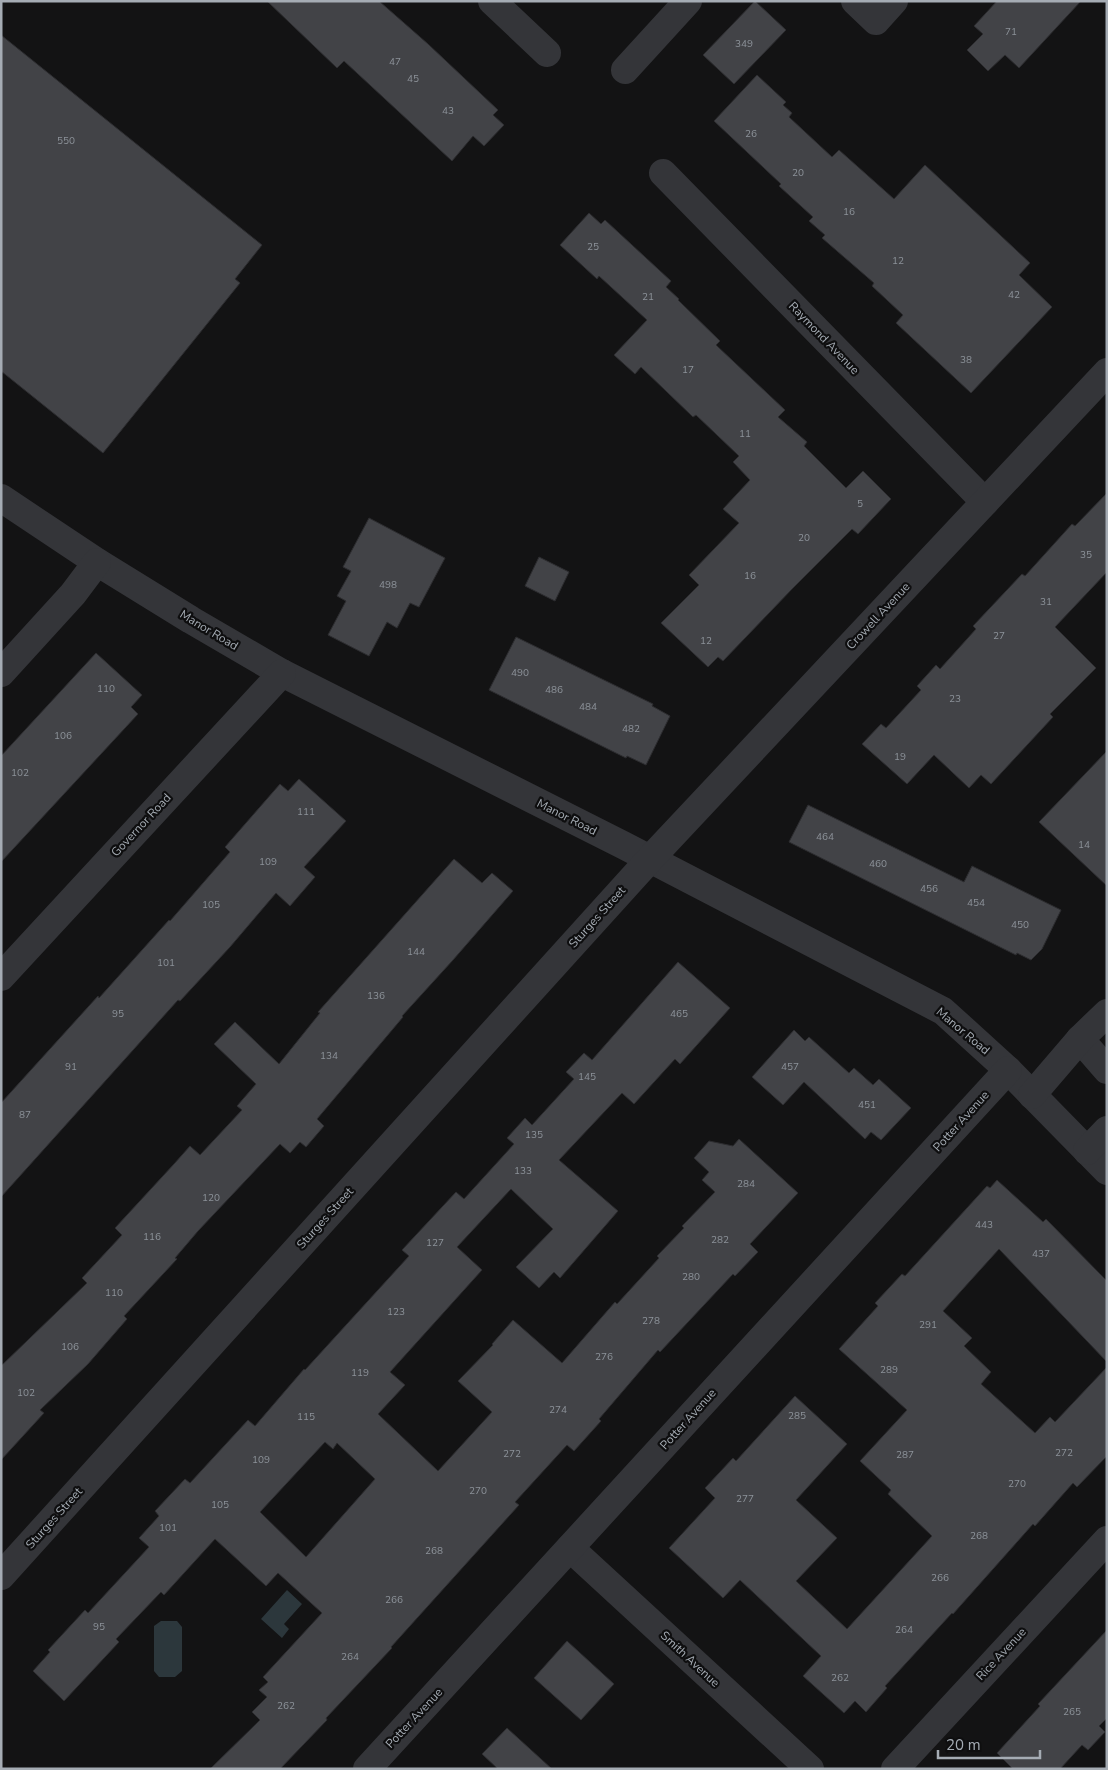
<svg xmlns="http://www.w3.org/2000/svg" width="1108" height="1770" viewBox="0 0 1108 1770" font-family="'Nunito Sans',sans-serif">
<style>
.water{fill:#2c373c}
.building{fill:#424347;stroke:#2d2d30;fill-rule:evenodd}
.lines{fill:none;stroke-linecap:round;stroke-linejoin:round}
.minor{stroke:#343539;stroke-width:28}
.labels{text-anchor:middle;stroke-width:4.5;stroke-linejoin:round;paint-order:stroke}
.number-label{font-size:10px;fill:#8c9299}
.street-label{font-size:12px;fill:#a5acb4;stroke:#0e0e0f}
</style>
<rect width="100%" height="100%" fill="#131314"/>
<g class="water">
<path d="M287 1590 302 1604 284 1624 289 1629 282 1638 261 1619Z"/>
<path d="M161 1621H177L182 1627V1671L175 1677H159L154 1671V1626Z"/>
</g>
<g class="building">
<path d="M267 1H379L428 44 498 110 493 115 504 125 484 146 473 136 452 161 344 61 337 68Z"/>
<path d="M755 1 786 30 734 84 703 55Z"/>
<path d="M997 1H1081L1019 68 1005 55 988 71 967 50 983 34 974 26Z"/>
<path d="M1 35 262 245 235 279 240 283 103 453 1 371Z"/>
<path d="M757 75 786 102 783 105 792 113 789 117 832 157 839 150 894 199 925 165 1030 263 1019 275 1052 307 971 393 896 323 903 315 872 286 874 283 822 238 825 235 809 221 813 217 779 186 781 184 714 121Z"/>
<path d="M589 213 601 224 605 220 671 281 666 287 679 299 678 300 720 341 716 345 785 410 778 417 807 442 804 446 846 488 863 471 891 499 858 534 852 529 794 587 723 661 718 657 708 667 661 623 699 585 689 575 739 523 723 509 750 480 733 462 739 456 696 415 693 417 641 367 635 374 614 355 647 320 599 276 597 279 560 245Z"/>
<path d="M1107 493V572L1055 627 1096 668 1050 714 1053 717 991 784 981 775 969 788 934 755 907 784 862 744 881 724 886 728 921 690 917 686 936 665 940 669 976 629 973 626 1022 574 1025 576 1072 524 1075 526Z"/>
<path d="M369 518 445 558 419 607 410 603 397 628 387 622 369 656 328 635 346 601 337 596 351 571 343 567Z"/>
<path d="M539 557 569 572 555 601 525 586Z"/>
<path d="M516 637 653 704 652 706 670 716 646 765 627 756 626 758 489 690Z"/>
<path d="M96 653 142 695 131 707 138 714 1 862V756Z"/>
<path d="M1107 751V886L1039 822Z"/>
<path d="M299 779 346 821 304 867 315 877 290 906 276 893 230 947 180 1001 178 1000 1 1197V1103L98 996 99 998 169 920 170 921 230 852 225 847 280 784 288 791Z"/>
<path d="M808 805 964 882 972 866 1061 910 1042 949 1031 960 1017 953 1016 955 789 842Z"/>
<path d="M454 859 482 883 492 873 513 891 453 960 402 1016 403 1017 317 1119 324 1126 306 1147 300 1142 290 1153 280 1144 198 1231 175 1258 177 1259 124 1316 127 1319 88 1364 40 1410 44 1413 1 1460V1366L87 1283 82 1278 122 1235 115 1228 174 1164 190 1146 200 1155 242 1110 237 1106 256 1084 214 1044 235 1022 279 1064 320 1013 318 1012Z"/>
<path d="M678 962 730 1008 680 1064 675 1059 634 1104 622 1093 559 1160 618 1211 560 1278 554 1272 539 1288 516 1267 553 1229 511 1189 457 1247 482 1270 390 1372 405 1385 378 1414 438 1471 492 1412 458 1381 493 1345 492 1344 513 1320 562 1363 615 1302 617 1304 659 1258 657 1256 684 1228 682 1226 715 1192 702 1180 709 1172 694 1158 709 1141 733 1146 739 1139 798 1193 750 1244 758 1252 735 1276 733 1274 660 1352 658 1350 599 1419 601 1421 574 1451 567 1445 515 1502 519 1505 391 1647 392 1648 326 1718 327 1720 280 1769H210L260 1720 252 1712 267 1697 259 1690 268 1682 263 1677 322 1613 278 1573 266 1586 215 1539 164 1595 161 1592 116 1639 119 1642 64 1701 33 1671 50 1652 48 1650 85 1610 88 1613 149 1547 139 1538 159 1516 155 1511 185 1479 190 1483 248 1420 255 1426 304 1369 305 1370 409 1256 402 1250 456 1192 464 1199 514 1144 507 1138 525 1118 532 1125 574 1079 566 1072 584 1053 592 1060ZM325 1442 333 1449 337 1443 375 1479 306 1557 260 1512Z"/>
<path d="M794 1030 805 1041 809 1037 849 1073 854 1068 873 1085 879 1079 911 1108 881 1140 871 1132 865 1139 804 1082 783 1105 752 1077Z"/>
<path d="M997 1180 1043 1222 1046 1219 1107 1281V1362L999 1249 943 1311 972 1338 964 1346 991 1372 981 1384 1035 1433 1050 1417 1055 1422 1107 1367V1456L1077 1487 1073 1483 1035 1526 1033 1524 953 1614 952 1613 885 1686 887 1688 866 1712 855 1701 844 1713 803 1676 821 1656 740 1580 723 1598 669 1548 715 1498 705 1488 733 1458 736 1461 795 1396 847 1444 796 1500 837 1538 796 1581 847 1629 932 1536 888 1494 891 1490 860 1461 907 1410 839 1349 878 1306 875 1303 902 1274 905 1276 987 1186 990 1188Z"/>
<path d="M1107 1630V1718L1099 1726 1105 1732 1088 1750 1082 1745 1060 1769H1013L997 1753 1040 1706 1038 1704Z"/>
<path d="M567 1641 614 1684 581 1720 534 1678Z"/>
<path d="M507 1728 552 1769H498L482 1754Z"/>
</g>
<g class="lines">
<g class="minor">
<path d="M492 1 547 53"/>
<path d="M855 1 876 21 894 1"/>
<path d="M625 70 688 1"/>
<path d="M663 173 985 502"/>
<path d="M1 498 97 562 191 620 282 673 623 845 943 1011 1008 1070 1107 1171"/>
<path d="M1 673 73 594 97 562"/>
<path d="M1 977 282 673"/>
<path d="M1080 1039 1107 1070"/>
<path d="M1032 1095 1080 1039 1107 1013"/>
<path d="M1087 1151 1107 1130"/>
<path d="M570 1548 810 1769"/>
<path d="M1 1576 650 859 1107 372"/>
<path d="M367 1769 1008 1070"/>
<path d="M895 1769 1107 1540"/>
</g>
</g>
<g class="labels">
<g class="number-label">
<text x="1011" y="35">71</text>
<text x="744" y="47">349</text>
<text x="395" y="65">47</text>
<text x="413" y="82">45</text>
<text x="448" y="114">43</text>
<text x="751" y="137">26</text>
<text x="66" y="144">550</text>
<text x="798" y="176">20</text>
<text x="849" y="215">16</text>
<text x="593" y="250">25</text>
<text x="898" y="264">12</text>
<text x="1014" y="298">42</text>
<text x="648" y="300">21</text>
<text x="966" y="363">38</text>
<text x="688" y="373">17</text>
<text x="745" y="437">11</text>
<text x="860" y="507">5</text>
<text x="804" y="541">20</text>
<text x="1086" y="558">35</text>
<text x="750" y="579">16</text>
<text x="388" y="588">498</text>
<text x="1046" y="605">31</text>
<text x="999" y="639">27</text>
<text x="706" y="644">12</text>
<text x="520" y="676">490</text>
<text x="106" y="692">110</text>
<text x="554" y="693">486</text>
<text x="955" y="702">23</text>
<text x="588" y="710">484</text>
<text x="631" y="732">482</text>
<text x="63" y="739">106</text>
<text x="900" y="760">19</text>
<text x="20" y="776">102</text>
<text x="306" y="815">111</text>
<text x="825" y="840">464</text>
<text x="1084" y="848">14</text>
<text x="268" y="865">109</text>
<text x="878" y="867">460</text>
<text x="929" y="892">456</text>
<text x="976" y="906">454</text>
<text x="211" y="908">105</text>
<text x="1020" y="928">450</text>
<text x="416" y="955">144</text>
<text x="166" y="966">101</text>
<text x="376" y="999">136</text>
<text x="118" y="1017">95</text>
<text x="679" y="1017">465</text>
<text x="329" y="1059">134</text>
<text x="71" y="1070">91</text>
<text x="790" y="1070">457</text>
<text x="587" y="1080">145</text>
<text x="867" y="1108">451</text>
<text x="25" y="1118">87</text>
<text x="534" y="1138">135</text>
<text x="523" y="1174">133</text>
<text x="746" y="1187">284</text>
<text x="211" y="1201">120</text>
<text x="984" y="1228">443</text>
<text x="152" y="1240">116</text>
<text x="720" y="1243">282</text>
<text x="435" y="1246">127</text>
<text x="1041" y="1257">437</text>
<text x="691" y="1280">280</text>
<text x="114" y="1296">110</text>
<text x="396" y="1315">123</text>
<text x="651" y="1324">278</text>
<text x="928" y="1328">291</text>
<text x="70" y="1350">106</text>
<text x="604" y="1360">276</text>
<text x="889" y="1373">289</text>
<text x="360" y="1376">119</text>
<text x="26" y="1396">102</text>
<text x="558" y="1413">274</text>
<text x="797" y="1419">285</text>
<text x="306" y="1420">115</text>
<text x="1064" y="1456">272</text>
<text x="512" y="1457">272</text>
<text x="905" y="1458">287</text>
<text x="261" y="1463">109</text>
<text x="1017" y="1487">270</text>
<text x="478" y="1494">270</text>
<text x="745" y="1502">277</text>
<text x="220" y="1508">105</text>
<text x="168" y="1531">101</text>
<text x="979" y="1539">268</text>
<text x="434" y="1554">268</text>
<text x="940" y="1581">266</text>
<text x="394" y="1603">266</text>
<text x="99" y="1630">95</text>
<text x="904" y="1633">264</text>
<text x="350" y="1660">264</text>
<text x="840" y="1681">262</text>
<text x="286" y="1709">262</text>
<text x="1072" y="1715">265</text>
</g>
<g class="street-label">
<text transform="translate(824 338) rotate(46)" y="4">Raymond Avenue</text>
<text transform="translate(878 616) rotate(-47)" y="4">Crowell Avenue</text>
<text transform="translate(209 630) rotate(31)" y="4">Manor Road</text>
<text transform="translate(567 817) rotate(27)" y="4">Manor Road</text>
<text transform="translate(141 825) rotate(-47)" y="4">Governor Road</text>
<text transform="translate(597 917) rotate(-48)" y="4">Sturges Street</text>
<text transform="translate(963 1031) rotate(40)" y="4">Manor Road</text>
<text transform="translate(961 1121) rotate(-48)" y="4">Potter Avenue</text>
<text transform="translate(325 1218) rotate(-48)" y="4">Sturges Street</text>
<text transform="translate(688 1419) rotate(-48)" y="4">Potter Avenue</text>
<text transform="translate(54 1518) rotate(-48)" y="4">Sturges Street</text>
<text transform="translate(1001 1654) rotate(-47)" y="4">Rice Avenue</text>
<text transform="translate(690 1659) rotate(43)" y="4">Smith Avenue</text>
<text transform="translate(414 1718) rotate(-47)" y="4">Potter Avenue</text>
</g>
</g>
<rect width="1108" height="1770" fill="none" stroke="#a5acb4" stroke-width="5"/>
<path d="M938 1750v8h102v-8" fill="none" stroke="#a5acb4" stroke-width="2.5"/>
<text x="946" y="1750" font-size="15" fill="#a5acb4" stroke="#0e0e0f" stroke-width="4" paint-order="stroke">20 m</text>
</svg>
